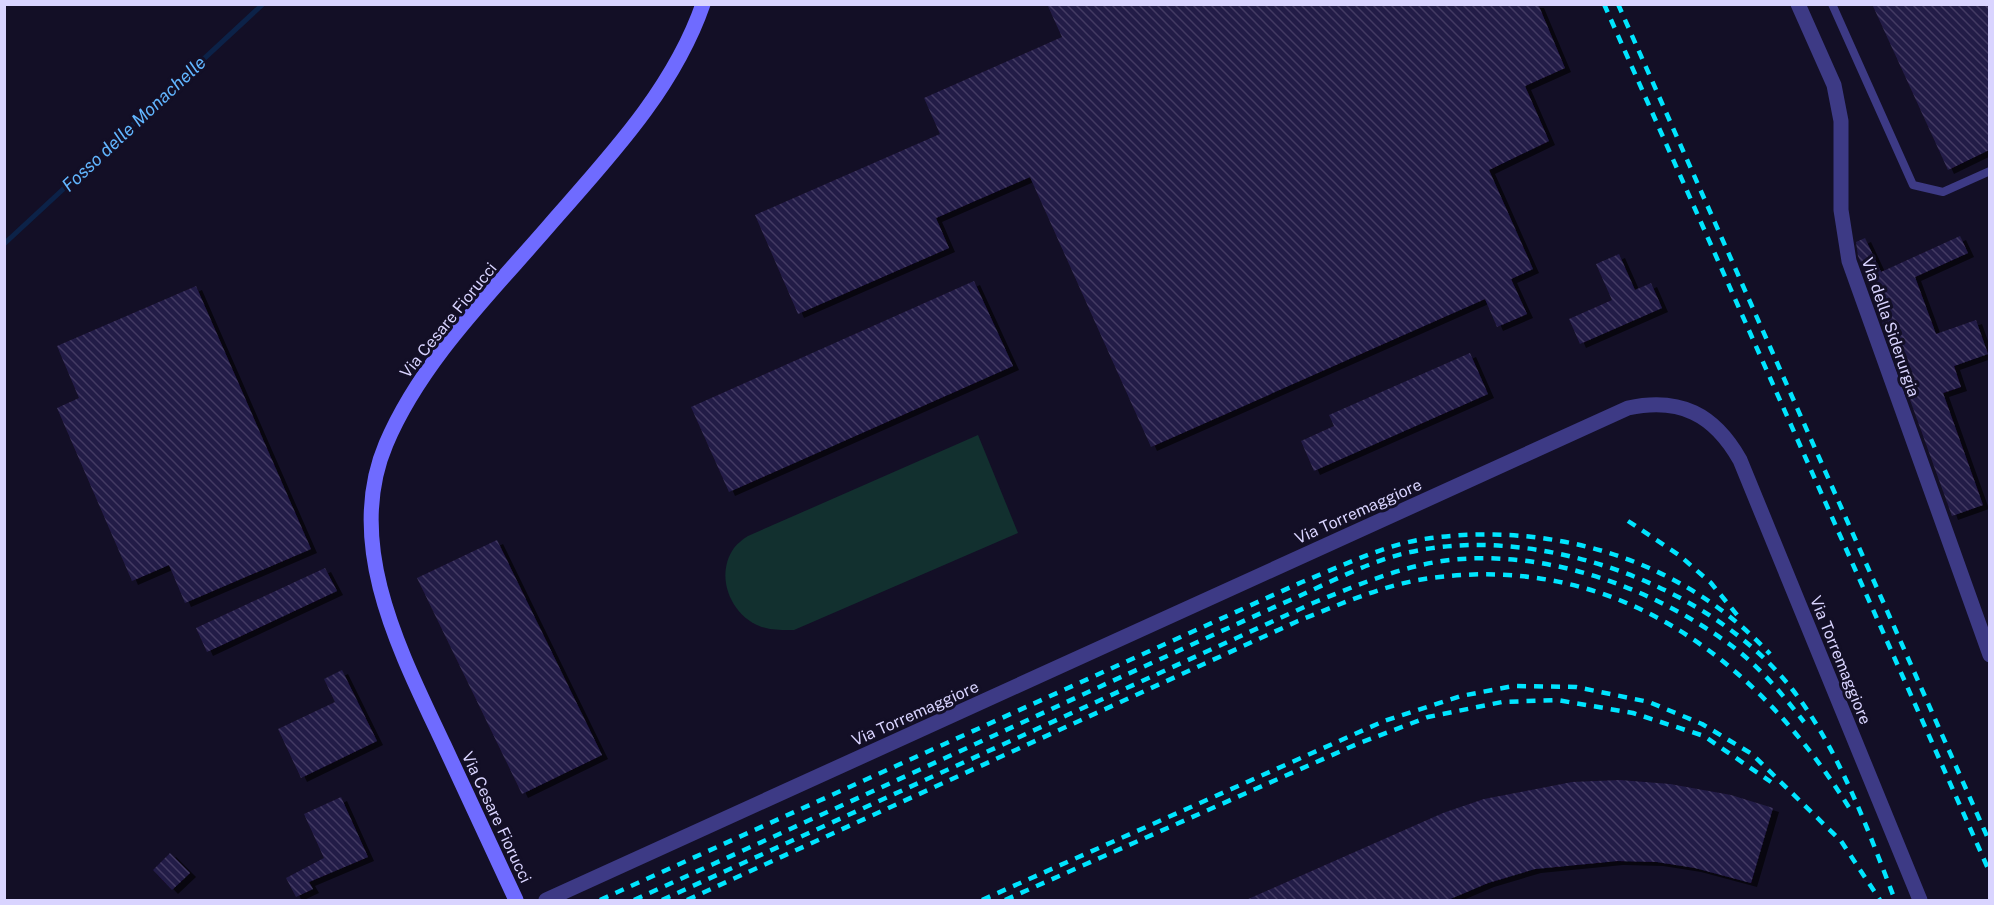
<svg xmlns="http://www.w3.org/2000/svg" width="1994" height="905" viewBox="0 0 1994 905" font-family="'Public Sans',sans-serif">
<style>
.grass{fill:#12302f}
.lines{fill:none;stroke-linecap:round;stroke-linejoin:round}
.stream{stroke:#0c2248;stroke-width:5}
.building{fill:url(#building-back-hatch);filter:url(#shadow)}
.lane{stroke:#3d3a85;stroke-width:8}
.street{stroke:#3d3a85;stroke-width:15}
.secondary{stroke:#6f6bff;stroke-width:15}
.rail{stroke:#00e5ff;stroke-width:4.5;stroke-dasharray:9 8;stroke-linecap:butt}
.labels{text-anchor:middle;stroke-width:6;stroke-linejoin:round;paint-order:stroke}
.street-label{font-size:16px;fill:#d9d4ff;stroke:#130f26}
.water-label{font-size:18px;font-style:italic;fill:#62b6ff;stroke:#130f26}
</style>
<defs>
<pattern id="building-back-hatch" width="6" height="6" patternUnits="userSpaceOnUse" patternTransform="scale(1.5)"><rect width="6" height="6" fill="#241b47"/><path d="M-1 5l2 2M0 0l6 6M5-1l2 2" fill="none" stroke="#433b63"/></pattern>
<filter id="shadow"><feDropShadow dx="6" dy="4" stdDeviation="0" flood-color="#0009"/></filter>
</defs>
<rect width="100%" height="100%" fill="#130f26"/>
<path class="grass" d="M978 435 1018 533 794 630C786 630 778 630 770 629 735 624 712 579 734 548 737 544 743 539 748 536Z"/>
<g class="lines">
<path class="stream" d="M4 244 263 4"/>
</g>
<g class="building">
<path d="M1047 4H1538L1565 68 1525 86 1549 141 1489 170 1533 269 1511 279 1527 314 1497 327 1485 299 1151 447 1030 177 936 218 949 248 798 314 755 215 940 134 924 98 1062 37Z"/>
<path d="M1872 4H1989V150L1948 170Z"/>
<path d="M1960 236 1968 253 1915 277 1936 334 1976 320 1988 354 1954 366 1961 387 1943 393 1983 505 1952 516 1870 289 1873 288 1858 256 1856 242 1865 238 1881 272Z"/>
<path d="M1619 254 1635 290 1651 283 1662 308 1580 344 1569 319 1612 300 1596 264Z"/>
<path d="M974 281 1013 366 729 492 691 407Z"/>
<path d="M196 286 311 549 185 603 169 565 132 581 57 408 79 398 57 346Z"/>
<path d="M1470 353 1488 394 1314 471 1301 441 1334 426 1329 415Z"/>
<path d="M497 540 602 755 522 794 417 578Z"/>
<path d="M325 568 337 591 207 652 196 628Z"/>
<path d="M342 670 377 741 301 778 278 729 335 702 324 679Z"/>
<path d="M1620 780 1670 784 1731 795 1773 808 1751 883 1695 868 1657 862 1617 861 1535 869 1488 883 1448 900H1246L1443 813 1484 799 1572 782Z"/>
<path d="M341 797 368 857 309 882 313 889 296 897 286 878 324 858 304 814Z"/>
<path d="M170 853 190 873 172 890 153 870Z"/>
</g>
<g class="lines">
<path class="lane" d="M1832 4 1913 185 1943 192 1990 171"/>
<g class="street">
<path d="M1798 4 1834 85 1841 121V210L1849 261 1990 655"/>
<path d="M546 900 1628 408C1680 397 1714 414 1740 460L1920 900"/>
</g>
<path class="secondary" d="M516 900C492 849 468 797 444 745 402 655 343 545 386 444 422 359 494 290 553 221 611 155 674 88 703 4"/>
<g class="rail">
<path d="M1604 4 1990 873"/>
<path d="M1618 4 1990 843"/>
<path d="M1628 521 1679 555 1711 583 1742 621"/>
<path d="M600 900 1302 582C1342 566 1388 543 1431 538 1556 522 1683 560 1770 654"/>
<path d="M634 900C793 828 952 755 1110 682 1172 654 1234 625 1297 597 1326 584 1357 568 1388 558 1520 516 1707 580 1792 689 1839 749 1868 830 1895 900"/>
<path d="M662 900 1313 603C1355 586 1397 568 1442 561 1543 547 1652 587 1732 646 1759 666 1784 696 1804 722"/>
<path d="M687 900 1298 621C1341 604 1385 584 1431 578 1616 553 1756 658 1850 809"/>
<path d="M982 900 1384 721 1461 696 1513 686 1576 687 1649 702 1702 724 1752 754 1841 841 1880 900"/>
<path d="M1005 900 1357 744 1428 717 1502 702 1557 700 1633 713 1704 736 1771 782"/>
</g>
</g>
<g class="labels">
<g class="street-label">
<text transform="translate(448 320) rotate(-51)" y="6">Via Cesare Fiorucci</text>
<text transform="translate(1891 327) rotate(71)" y="6">Via della Siderurgia</text>
<text transform="translate(1358 511) rotate(-24)" y="6">Via Torremaggiore</text>
<text transform="translate(1841 660) rotate(68)" y="6">Via Torremaggiore</text>
<text transform="translate(915 713) rotate(-24)" y="6">Via Torremaggiore</text>
<text transform="translate(497 817) rotate(65)" y="6">Via Cesare Fiorucci</text>
</g>
<g class="water-label">
<text transform="translate(134 124) rotate(-43)" y="6">Fosso delle Monachelle</text>
</g>
</g>
<rect width="1994" height="905" fill="none" stroke="#d9d4ff" stroke-width="12"/>
</svg>
